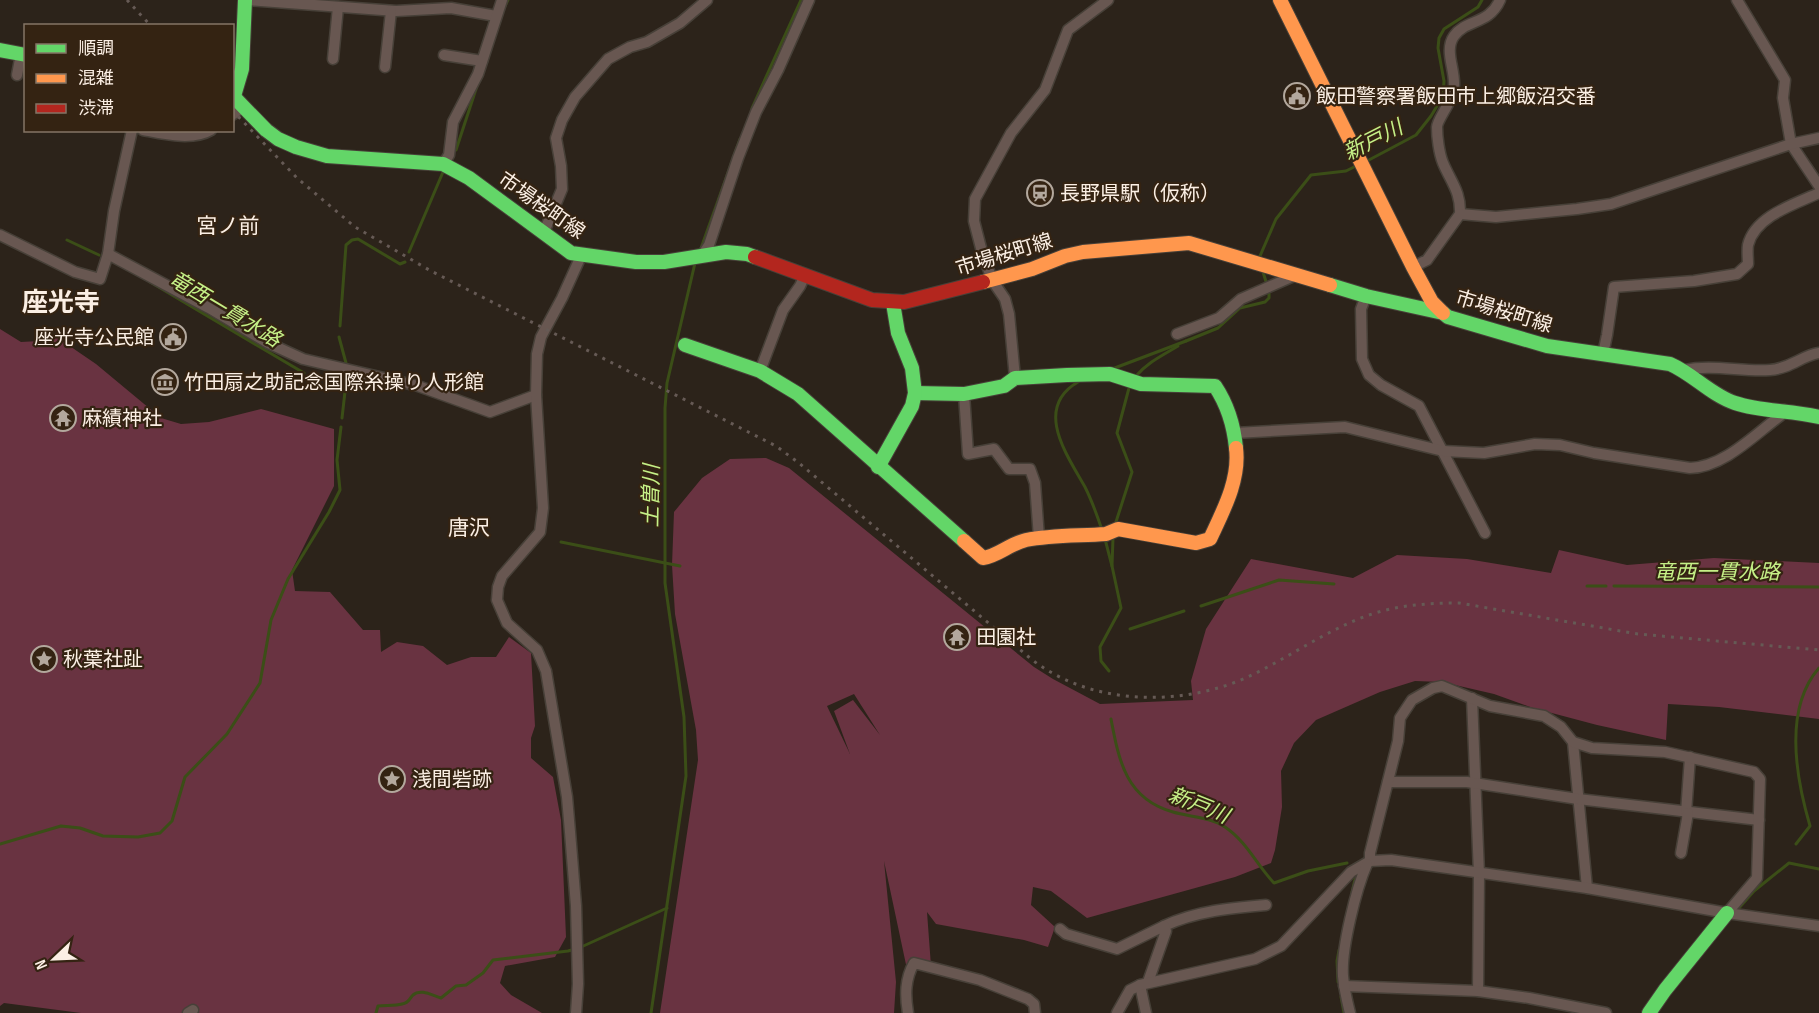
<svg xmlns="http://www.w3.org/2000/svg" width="1819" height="1013" viewBox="0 0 1819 1013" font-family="'Sofia Sans Condensed','Noto Sans JP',sans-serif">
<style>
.green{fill:#693341;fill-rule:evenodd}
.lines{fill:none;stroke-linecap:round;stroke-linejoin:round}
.stream{stroke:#3b4e17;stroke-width:3}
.street-casing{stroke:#474038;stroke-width:13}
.fast-casing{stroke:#474038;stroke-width:16}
.slow-casing{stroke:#474038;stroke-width:16}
.jam-casing{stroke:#474038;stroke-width:16}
.street{stroke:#685751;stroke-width:10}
.fast{stroke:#63d668;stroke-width:14}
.slow{stroke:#ff974d;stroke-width:14}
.jam{stroke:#b3261e;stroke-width:14}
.rail{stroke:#665a55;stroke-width:3;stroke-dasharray:3 6;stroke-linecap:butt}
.labels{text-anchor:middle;stroke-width:4.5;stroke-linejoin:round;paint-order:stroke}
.poi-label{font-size:20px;fill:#fbefe4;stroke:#342312;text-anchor:start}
.street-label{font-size:20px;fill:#fbefe4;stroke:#342312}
.water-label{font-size:21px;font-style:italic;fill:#c5f087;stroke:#342312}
.neighbourhood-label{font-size:21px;fill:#fbefe4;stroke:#342312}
.district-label{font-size:26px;font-weight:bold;fill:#fbefe4;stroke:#342312}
</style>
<rect width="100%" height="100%" fill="#2c231a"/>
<g class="green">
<path d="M0 329 21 342 39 341 55 336 96 364 161 418 181 424 209 422 261 409 334 429V486L292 570 295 591 330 592 363 630H380L381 652 397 642 423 646 447 665 471 657H496L509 637 531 653 535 726 531 738V758L553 777 561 820 566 937 555 957 505 966 500 983 511 995 542 1013H81L4 1003 0 1006Z"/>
<path d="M766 458 789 468 1034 667 1053 679 1100 704 1193 700 1191 681 1206 629 1251 559 1353 578 1397 555 1467 559 1551 573 1559 550 1627 565 1714 558 1819 563V719L1719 707 1668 704 1666 740 1597 725 1533 708 1494 694 1442 682 1415 681 1380 692 1316 720 1294 743 1281 771 1282 807 1275 850 1271 863 1235 877 1087 918 1051 891 1033 887 1031 905 1055 927 1048 947 1024 940 936 924 927 912 931 966 914 963 908 974 884 861 896 982 894 1013H660L698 760 696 730 675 614 672 565 674 512 702 478 730 459ZM854 694 880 735 853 700 834 711 850 754 827 706Z"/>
</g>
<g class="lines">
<g class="stream">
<path d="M504 8 508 0"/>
<path d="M752 108 801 0"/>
<path d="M456 150 478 83"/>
<path d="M1367 161 1416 135 1431 116 1443 96 1444 81 1438 48 1439 38 1444 29 1478 7 1482 0"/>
<path d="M67 240 99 255"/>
<path d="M700 251 740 139"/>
<path d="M409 252 443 172"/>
<path d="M1260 256 1276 219 1311 175 1346 171 1358 165"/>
<path d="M150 282 304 373"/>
<path d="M340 326 346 245 352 240 358 239 400 264 405 262"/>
<path d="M339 337 346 363"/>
<path d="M1186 341 1218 328 1240 308 1265 302 1269 298V291L1262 269"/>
<path d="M1112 369 1186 341"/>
<path d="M1136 376C1148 362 1162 356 1178 346"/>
<path d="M1078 382C1033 408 1067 455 1085 487 1092 501 1097 515 1102 530"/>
<path d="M342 418 347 374"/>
<path d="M1115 525 1132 472 1117 433 1129 388"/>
<path d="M1105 539 1112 566"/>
<path d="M561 542 680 566"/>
<path d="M1587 586H1606"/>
<path d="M1614 586 1819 587"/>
<path d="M1201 606 1279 580 1334 584"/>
<path d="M1130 629 1184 611"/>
<path d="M1109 671 1101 661 1100 647 1121 608 1112 566 1113 538"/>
<path d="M1111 719C1119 761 1126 799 1173 812 1190 817 1210 817 1225 827 1246 841 1257 865 1274 883L1308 871 1347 863"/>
<path d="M0 844 61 826 80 828 103 836 138 837 160 833 172 821 185 777 227 734 260 683 271 620 288 579 329 512 340 490 337 460 341 427"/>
<path d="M1796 844 1810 826C1796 778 1783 709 1819 668"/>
<path d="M1352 892 1355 879"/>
<path d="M1739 908 1754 891 1789 863 1819 869"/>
<path d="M1338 982 1337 961 1339 950"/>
<path d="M1341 997 1344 1013"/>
<path d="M376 1013 378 1006C386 1005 395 1006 402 1004 409 1003 409 999 413 995 421 988 433 996 441 998L456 986 466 985 483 973 493 960 568 951 579 948 667 908"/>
<path d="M651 1013 686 776 684 717 665 583V408L667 383 695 263"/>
</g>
<defs>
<g id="street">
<path d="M247 0 396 11 451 8 496 16"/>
<path d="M1737 0 1785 80 1783 98 1791 144 1819 186"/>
<path d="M444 55 482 61"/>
<path d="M333 59 338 7"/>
<path d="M385 67 391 11"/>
<path d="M17 75 21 54"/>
<path d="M232 115 243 107"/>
<path d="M143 130C164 134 192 141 211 130"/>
<path d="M443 164 449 155 453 122 478 74 502 0"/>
<path d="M1460 214C1461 192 1451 182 1443 163 1439 153 1437 137 1437 127 1437 119 1454 100 1454 85 1455 69 1444 50 1454 36 1466 19 1489 25 1500 0"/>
<path d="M544 232 562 189 561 166 556 138 562 120 575 97 608 59 630 47 647 42 680 23 707 0"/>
<path d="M0 235 75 272 100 279 108 254 114 211 132 130"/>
<path d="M108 254 209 308 268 343 303 359 418 386 490 412 536 395"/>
<path d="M703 254 709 245 738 158 756 112 778 70 809 0"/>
<path d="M1413 267 1427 260 1460 214 1496 217 1577 209 1611 204 1791 144 1819 138"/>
<path d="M1366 296 1361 309 1362 359 1369 375 1381 385 1419 406 1485 533"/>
<path d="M1177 334 1219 318 1241 299 1296 275"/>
<path d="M1603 354 1607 335 1614 287 1694 281 1737 274 1748 264C1748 258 1747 251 1748 245 1755 216 1795 204 1819 193"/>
<path d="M1684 370C1713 364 1741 372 1770 370 1792 368 1801 356 1819 353"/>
<path d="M760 371 783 310 800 286 805 275"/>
<path d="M1015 378 1009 314 1005 299 992 280 981 248 974 221 975 199 1011 133 1045 90 1068 30 1108 0"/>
<path d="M964 394 968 454 994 449 1009 469H1030L1035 483 1039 538"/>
<path d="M1235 433 1345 427 1443 451 1484 453 1535 444 1560 445 1594 453 1690 468C1724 467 1754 435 1780 416L1784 410"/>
<path d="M1472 698 1479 874 1478 991"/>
<path d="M1573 742 1587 888"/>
<path d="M1388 782H1467L1578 799 1759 820"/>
<path d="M1686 813 1690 757"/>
<path d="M1681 853 1688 813"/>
<path d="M1370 861 1391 860 1587 888 1727 913 1819 926"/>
<path d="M1164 926C1196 911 1231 908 1266 905"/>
<path d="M1060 929 1066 934 1117 949 1164 926 1166 931 1148 982"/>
<path d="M1140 985 1146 1013"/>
<path d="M1344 986 1478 991 1529 998 1606 1013"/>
<path d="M188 1013 193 1010"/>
<path d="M576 1013 578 984 576 906 570 832 567 797 546 671 537 650 507 623 497 600 498 587 502 576 540 532 543 508 536 395 537 354 541 337 562 298 581 256"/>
<path d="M908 1013C905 995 905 979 914 963L980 980 1028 999 1034 1004 1035 1013"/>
<path d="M1117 1013 1130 990 1140 985 1255 959 1281 946 1351 872 1370 861V853L1398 741 1400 718 1412 700 1433 688 1442 686 1490 706 1544 716 1561 727 1573 742 1592 748 1665 752 1754 772 1760 779 1757 878 1727 913"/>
<path d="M1350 1013C1347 1001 1344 988 1343 976 1341 949 1356 889 1367 864"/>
</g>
<g id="fast">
<path d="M0 50 26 55"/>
<path d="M232 95 266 130 278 139 296 147 327 156 443 164 469 178 571 253 636 262H664L726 252 747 254 755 257"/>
<path d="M234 96 242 69 245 0"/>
<path d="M1330 285 1366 296 1443 313 1448 317 1547 346 1670 364C1693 374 1711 395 1735 403 1762 412 1791 410 1819 417"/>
<path d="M685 345 760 371 798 394 964 541"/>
<path d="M915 393 964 394 1004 386 1015 378 1067 375 1110 374 1141 384 1215 386C1227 404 1234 427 1236 448"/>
<path d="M878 467 912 406 915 393 912 368 898 333 893 303"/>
<path d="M1649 1013 1665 990 1727 913"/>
</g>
<g id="slow">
<path d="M1280 0 1413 267 1432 302 1443 313"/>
<path d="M983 282 1032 269 1065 256 1083 252 1189 243 1330 285"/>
<path d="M964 541 983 558C998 556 1009 544 1026 540 1052 535 1080 536 1106 534L1118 529 1196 543 1210 539C1223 511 1240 480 1236 448"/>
</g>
<path id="jam" d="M755 257 872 300 904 302 983 282"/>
</defs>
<use href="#street" class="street-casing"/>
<use href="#fast" class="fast-casing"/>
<use href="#slow" class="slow-casing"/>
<use href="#jam" class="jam-casing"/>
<use href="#street" class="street"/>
<use href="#fast" class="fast"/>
<use href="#slow" class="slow"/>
<use href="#jam" class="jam"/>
<g class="rail">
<path d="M127 0 151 26"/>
<path d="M232 110 297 178 355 227 431 271 776 446 799 463 1024 653C1033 661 1043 668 1054 674 1112 706 1192 704 1252 675 1291 656 1327 630 1369 615 1398 605 1428 603 1459 603L1638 634 1819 650"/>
</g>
</g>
<defs>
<symbol id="civic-ring" viewBox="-11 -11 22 22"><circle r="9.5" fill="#342312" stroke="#b3a89d" stroke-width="1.5"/><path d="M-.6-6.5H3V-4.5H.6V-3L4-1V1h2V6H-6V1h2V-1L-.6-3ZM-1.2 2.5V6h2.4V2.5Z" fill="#b3a89d"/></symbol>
<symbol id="station-ring" viewBox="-11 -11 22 22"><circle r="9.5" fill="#342312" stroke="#b3a89d" stroke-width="1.5"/><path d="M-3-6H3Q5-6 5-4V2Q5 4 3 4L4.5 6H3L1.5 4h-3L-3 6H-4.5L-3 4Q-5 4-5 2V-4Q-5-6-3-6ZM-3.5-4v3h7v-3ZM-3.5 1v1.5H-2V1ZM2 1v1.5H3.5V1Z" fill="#b3a89d"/></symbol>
<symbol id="museum-ring" viewBox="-11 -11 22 22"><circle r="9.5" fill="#342312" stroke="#b3a89d" stroke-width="1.5"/><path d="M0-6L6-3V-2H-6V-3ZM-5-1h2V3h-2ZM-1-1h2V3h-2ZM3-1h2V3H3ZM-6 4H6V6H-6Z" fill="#b3a89d"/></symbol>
<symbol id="temple-ring" viewBox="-11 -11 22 22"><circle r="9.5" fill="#342312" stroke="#b3a89d" stroke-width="1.5"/><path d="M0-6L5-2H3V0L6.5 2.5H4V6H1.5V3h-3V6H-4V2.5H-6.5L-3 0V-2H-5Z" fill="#b3a89d"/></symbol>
<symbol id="sight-ring" viewBox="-11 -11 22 22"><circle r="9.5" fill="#342312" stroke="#b3a89d" stroke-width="1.5"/><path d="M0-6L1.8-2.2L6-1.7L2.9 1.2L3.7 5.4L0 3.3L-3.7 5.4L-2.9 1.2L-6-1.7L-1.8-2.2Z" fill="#b3a89d"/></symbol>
</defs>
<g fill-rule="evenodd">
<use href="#civic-ring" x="1282" y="81" width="30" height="30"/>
<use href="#station-ring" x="1025" y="178" width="30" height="30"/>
<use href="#civic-ring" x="158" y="322" width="30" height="30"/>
<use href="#museum-ring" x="150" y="367" width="30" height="30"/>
<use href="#temple-ring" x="48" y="403" width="30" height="30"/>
<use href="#temple-ring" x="942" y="622" width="30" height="30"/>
<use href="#sight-ring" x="29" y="644" width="30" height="30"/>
<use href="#sight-ring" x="377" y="764" width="30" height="30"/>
</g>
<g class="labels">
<g class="poi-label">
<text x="1316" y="103">飯田警察署飯田市上郷飯沼交番</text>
<text x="1060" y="200">長野県駅（仮称）</text>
<text x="154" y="344" text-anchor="end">座光寺公民館</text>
<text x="184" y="389">竹田扇之助記念国際糸操り人形館</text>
<text x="82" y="425">麻績神社</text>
<text x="976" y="644">田園社</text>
<text x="63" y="666">秋葉社趾</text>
<text x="412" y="786">浅間砦跡</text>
</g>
<g class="street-label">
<text transform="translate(542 205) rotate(35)" y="7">市場桜町線</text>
<text transform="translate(1004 254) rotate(-17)" y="7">市場桜町線</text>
<text transform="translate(1504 311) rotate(17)" y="7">市場桜町線</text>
</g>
<g class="water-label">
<text transform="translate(1373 140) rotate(-27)" y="7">新戸川</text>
<text transform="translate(225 309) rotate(31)" y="7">竜西一貫水路</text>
<text transform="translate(651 496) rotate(-89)" y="7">土曽川</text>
<text x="1717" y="579">竜西一貫水路</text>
<text transform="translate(1199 805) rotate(22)" y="7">新戸川</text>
</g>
<g class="neighbourhood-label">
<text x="228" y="233">宮ノ前</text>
<text x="469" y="535">唐沢</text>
</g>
<g class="district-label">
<text x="61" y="311">座光寺</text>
</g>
</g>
<rect x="24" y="24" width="210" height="108" fill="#342312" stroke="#847566" stroke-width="1.5"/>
<rect x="36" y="44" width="30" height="9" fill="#63d668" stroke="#847566" stroke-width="1.5"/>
<text x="78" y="54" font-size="18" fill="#fbefe4">順調</text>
<rect x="36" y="74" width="30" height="9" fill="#ff974d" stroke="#847566" stroke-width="1.5"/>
<text x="78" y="84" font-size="18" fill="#fbefe4">混雑</text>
<rect x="36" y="104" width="30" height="9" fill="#b3261e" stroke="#847566" stroke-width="1.5"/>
<text x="78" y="114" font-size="18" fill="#fbefe4">渋滞</text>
<g transform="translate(54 959) rotate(247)" stroke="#342312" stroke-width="4.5" paint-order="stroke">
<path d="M0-4.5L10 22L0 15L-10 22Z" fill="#fbefe4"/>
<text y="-9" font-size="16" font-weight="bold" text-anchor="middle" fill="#fbefe4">N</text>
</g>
</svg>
